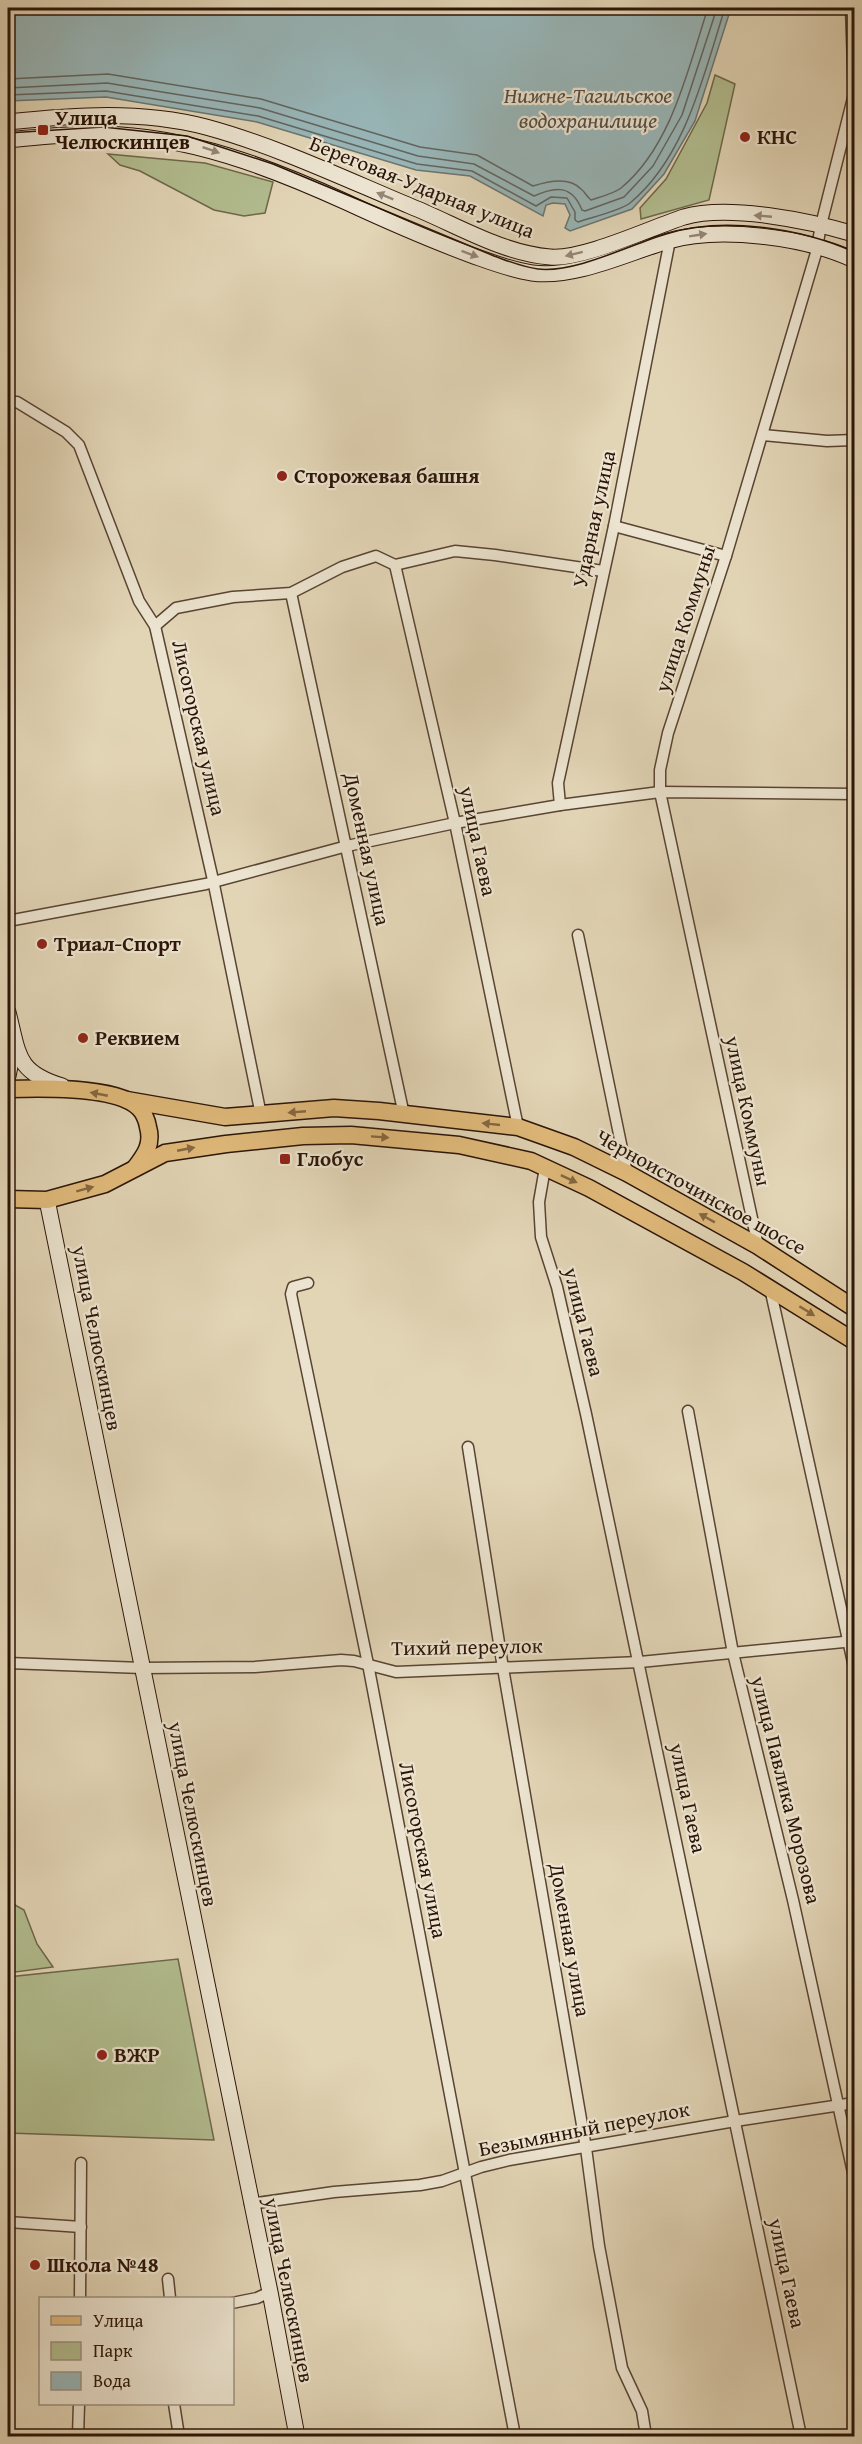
<svg xmlns="http://www.w3.org/2000/svg" width="862" height="2444" viewBox="0 0 862 2444" font-family="'Gentium Book Plus',serif">
<style>
.green{fill:#b2bd8f;stroke:#6e684b;stroke-width:1.5}
.water{fill:#98b6b8;stroke:#6c7571;stroke-width:1.5}
.lines{fill:none;stroke-linecap:round;stroke-linejoin:round}
.shore{stroke:#626560;stroke-width:1.5}
.street-casing{stroke:#594433;stroke-width:13}
.secondary-casing{stroke:#2b1407;stroke-width:17}
.primary-casing{stroke:#2b1407;stroke-width:19}
.street{stroke:#ece4d0;stroke-width:10}
.secondary{stroke:#ece4d0;stroke-width:15}
.primary{stroke:#e1ba7b;stroke-width:16}
.tram{stroke:#2b1407;stroke-width:1.5}
.oneway{fill:#958676}
.oneway2{fill:#866741}
.poi-dot{fill:#8f2418;stroke:#ece4d0;stroke-width:2}
.labels{text-anchor:middle;stroke-width:4.5;stroke-linejoin:round;paint-order:stroke}
.poi-label{font-size:21px;font-weight:bold;fill:#2b1407;stroke:#ece4d0;text-anchor:start}
.street-label{font-size:21px;fill:#2b1407;stroke:#ece4d0}
.water-label{font-size:22px;font-style:italic;fill:#514d45;stroke:#ece4d0}
</style>
<rect width="100%" height="100%" fill="#e2d5b6"/>
<filter id="stains"><feTurbulence type="fractalNoise" baseFrequency=".00333" numOctaves="4"/><feColorMatrix values="0 0 0 0 .2 0 0 0 0 .09 0 0 0 0 .02 0 0 0 .5 -.17"/></filter>
<radialGradient id="worn" r=".72"><stop offset=".6" stop-color="#630" stop-opacity="0"/><stop offset="1" stop-color="#630" stop-opacity=".3"/></radialGradient>
<g class="green">
<path d="M715 75 735 84 709 200 641 219 640 208 666 179 707 103Z"/>
<path d="M108 154 205 163 273 182 265 213 244 216 214 210 140 171 120 165Z"/>
<path d="M8 1901 24 1910 37 1944 53 1967 8 1973Z"/>
<path d="M178 1959 214 2140 8 2133V1977Z"/>
</g>
<path class="water" d="M8 8H731L695 121 664 174 632 209 570 231 565 228 570 215 565 204 553 203 546 205 543 216 470 176 416 170 257 122 106 97 8 101Z"/>
<g class="lines">
<g class="shore">
<path d="M8 79 108 74 261 99 420 147 477 155 533 186C548 181 569 176 581 189 585 192 587 197 591 200 600 197 613 194 621 188 672 146 688 68 708 8"/>
<path d="M8 88 107 83 260 108 418 156 474 164 534 196C556 186 572 185 582 210L585 211 624 197 653 166 682 115 717 8"/>
<path d="M8 95 106 91 258 116 417 164 472 171 536 206 551 197 567 198 575 212V220L578 222C592 217 620 211 630 203 686 157 704 73 725 8"/>
</g>
<defs>
<g id="street">
<path d="M8 403 17 402 66 432 79 445 139 601 155 626 213 880 261 1115"/>
<path d="M763 435 827 441 854 440"/>
<path d="M614 526 726 556"/>
<path d="M395 565 455 823 518 1127"/>
<path d="M291 593 404 1115"/>
<path d="M155 626 176 608 233 597 291 593 342 567 376 556 395 565 455 551 495 555 603 571"/>
<path d="M560 805 558 783 614 526 670 240"/>
<path d="M8 921 206 884 347 846 455 823 560 805 660 792 854 794"/>
<path d="M578 935 627 1173"/>
<path d="M545 1168 539 1202 541 1237 557 1287 586 1414 801 2436"/>
<path d="M758 1246 660 792V770L668 733 726 556 816 253 821 225 854 94 851 8"/>
<path d="M308 1283 293 1287 291 1294 368 1664 515 2436"/>
<path d="M770 1288 854 1667"/>
<path d="M688 1411 733 1653 793 1900 854 2177"/>
<path d="M468 1447 503 1668 586 2148 599 2246 622 2368 642 2411 646 2436"/>
<path d="M8 1663 142 1668 255 1667 341 1660 354 1661 396 1672 640 1662 854 1641"/>
<path d="M250 2204 334 2192 420 2185 442 2181 481 2167 509 2160 735 2121 854 2103"/>
<path d="M8 2222 81 2227"/>
<path d="M168 2279 170 2298"/>
<path d="M80 2298 81 2163"/>
<path d="M232 2303 257 2298 270 2292"/>
<path d="M174 2404 179 2436"/>
<path d="M78 2436 79 2404"/>
</g>
<g id="secondary">
<path d="M8 122C74 115 141 110 206 127 276 146 343 178 410 206 455 224 501 253 550 257 583 260 650 228 684 217 729 204 810 221 854 234"/>
<path d="M8 140C39 137 71 133 103 134 188 136 269 167 346 202 387 221 428 239 471 255 491 262 511 270 532 273 575 279 627 253 668 241 720 226 805 237 854 260"/>
<path d="M8 1012C19 1055 16 1072 62 1086"/>
<path d="M8 1076 11 1061 9 1043"/>
<path d="M47 1200 270 2292 297 2436"/>
</g>
<g id="primary">
<path d="M8 1089C38 1088 115 1086 138 1107 143 1111 147 1120 148 1127 153 1144 145 1155 135 1168"/>
<path d="M127 1100 225 1117 334 1108 379 1111 518 1127 574 1147 627 1173 758 1246 854 1308"/>
<path d="M8 1199 47 1200 105 1184 165 1153 226 1144 303 1136 351 1135 459 1145 531 1161 589 1188 743 1272 854 1341"/>
</g>
</defs>
<use href="#street" class="street-casing"/>
<use href="#secondary" class="secondary-casing"/>
<use href="#primary" class="primary-casing"/>
<use href="#street" class="street"/>
<use href="#secondary" class="secondary"/>
<use href="#primary" class="primary"/>
<path class="tram" d="M8 133 103 127 187 136 273 164 494 256C508 261 522 267 538 269 576 273 629 245 666 234 723 216 800 228 854 252"/>
</g>
<defs><path id="oneway-solid" d="M-6-.8H1V-3.2L6.5 0L1 3.2V.8H-6Z" transform="scale(1.5)"/></defs>
<g class="oneway">
<use href="#oneway-solid" transform="translate(211 150) rotate(19)"/>
<use href="#oneway-solid" transform="translate(385 196) rotate(-158)"/>
<use href="#oneway-solid" transform="translate(763 216) rotate(-175)"/>
<use href="#oneway-solid" transform="translate(698 235) rotate(-9)"/>
<use href="#oneway-solid" transform="translate(470 254) rotate(20)"/>
<use href="#oneway-solid" transform="translate(574 254) rotate(166)"/>
</g>
<g class="oneway2">
<use href="#oneway-solid" transform="translate(99 1094) rotate(-169)"/>
<use href="#oneway-solid" transform="translate(297 1112) rotate(175)"/>
<use href="#oneway-solid" transform="translate(491 1124) rotate(-174)"/>
<use href="#oneway-solid" transform="translate(380 1137) rotate(4)"/>
<use href="#oneway-solid" transform="translate(186 1149) rotate(-11)"/>
<use href="#oneway-solid" transform="translate(569 1179) rotate(25)"/>
<use href="#oneway-solid" transform="translate(85 1189) rotate(-15)"/>
<use href="#oneway-solid" transform="translate(707 1218) rotate(-151)"/>
<use href="#oneway-solid" transform="translate(807 1311) rotate(32)"/>
</g>
<g class="poi-dot">
<rect x="37" y="124" width="12" height="12" rx="3"/>
<circle cx="745" cy="137" r="6"/>
<circle cx="282" cy="476" r="6"/>
<circle cx="42" cy="944" r="6"/>
<circle cx="83" cy="1038" r="6"/>
<rect x="279" y="1153" width="12" height="12" rx="3"/>
<circle cx="102" cy="2055" r="6"/>
<circle cx="35" cy="2265" r="6"/>
</g>
<g class="labels">
<g class="poi-label">
<text x="55" y="125">Улица<tspan x="55" dy="24">Челюскинцев</tspan></text>
<text x="757" y="144">КНС</text>
<text x="294" y="483">Сторожевая башня</text>
<text x="54" y="951">Триал-Спорт</text>
<text x="95" y="1045">Реквием</text>
<text x="297" y="1166">Глобус</text>
<text x="114" y="2062">ВЖР</text>
<text x="47" y="2272">Школа №48</text>
</g>
<g class="street-label">
<text transform="translate(422 187) rotate(22)" y="7">Береговая-Ударная улица</text>
<text transform="translate(594 519) rotate(-78)" y="7">Ударная улица</text>
<text transform="translate(685 619) rotate(-72)" y="7">улица Коммуны</text>
<text transform="translate(199 728) rotate(77)" y="7">Лисогорская улица</text>
<text transform="translate(478 841) rotate(78)" y="7">улица Гаева</text>
<text transform="translate(367 849) rotate(78)" y="7">Доменная улица</text>
<text transform="translate(748 1111) rotate(78)" y="7">улица Коммуны</text>
<text transform="translate(701 1192) rotate(29)" y="7">Черноисточинское шоссе</text>
<text transform="translate(584 1322) rotate(76)" y="7">улица Гаева</text>
<text transform="translate(97 1338) rotate(79)" y="7">улица Челюскинцев</text>
<text transform="translate(467 1647) rotate(-1)" y="7">Тихий переулок</text>
<text transform="translate(786 1790) rotate(76)" y="7">улица Павлика Морозова</text>
<text transform="translate(688 1798) rotate(78)" y="7">улица Гаева</text>
<text transform="translate(193 1814) rotate(79)" y="7">улица Челюскинцев</text>
<text transform="translate(423 1850) rotate(79)" y="7">Лисогорская улица</text>
<text transform="translate(570 1940) rotate(80)" y="7">Доменная улица</text>
<text transform="translate(584 2129) rotate(-11)" y="7">Безымянный переулок</text>
<text transform="translate(787 2273) rotate(78)" y="7">улица Гаева</text>
<text transform="translate(289 2290) rotate(79)" y="7">улица Челюскинцев</text>
</g>
<g class="water-label">
<text x="588" y="103">Нижне-Тагильское<tspan x="588" dy="25">водохранилище</tspan></text>
</g>
</g>
<rect width="862" height="2444" fill="none" stroke="#e2d5b6" stroke-width="30"/>
<rect x="9" y="9" width="844" height="2426" fill="none" stroke="#2b1407" stroke-width="3"/>
<rect x="15" y="15" width="832" height="2414" fill="none" stroke="#2b1407" stroke-width="1.5"/>
<rect x="39" y="2297" width="195" height="108" fill="#ece4d0" stroke="#9f9180" stroke-width="1.5"/>
<rect x="51" y="2316" width="30" height="9" fill="#e1ba7b" stroke="#9f9180" stroke-width="1.5"/>
<text x="93" y="2327" font-size="18" fill="#2b1407">Улица</text>
<rect x="51" y="2342" width="30" height="18" fill="#b2bd8f" stroke="#9f9180" stroke-width="1.5"/>
<text x="93" y="2357" font-size="18" fill="#2b1407">Парк</text>
<rect x="51" y="2372" width="30" height="18" fill="#98b6b8" stroke="#9f9180" stroke-width="1.5"/>
<text x="93" y="2387" font-size="18" fill="#2b1407">Вода</text>
<rect width="100%" height="100%" filter="url(#stains)"/>
<rect width="100%" height="100%" fill="url(#worn)"/>
</svg>
